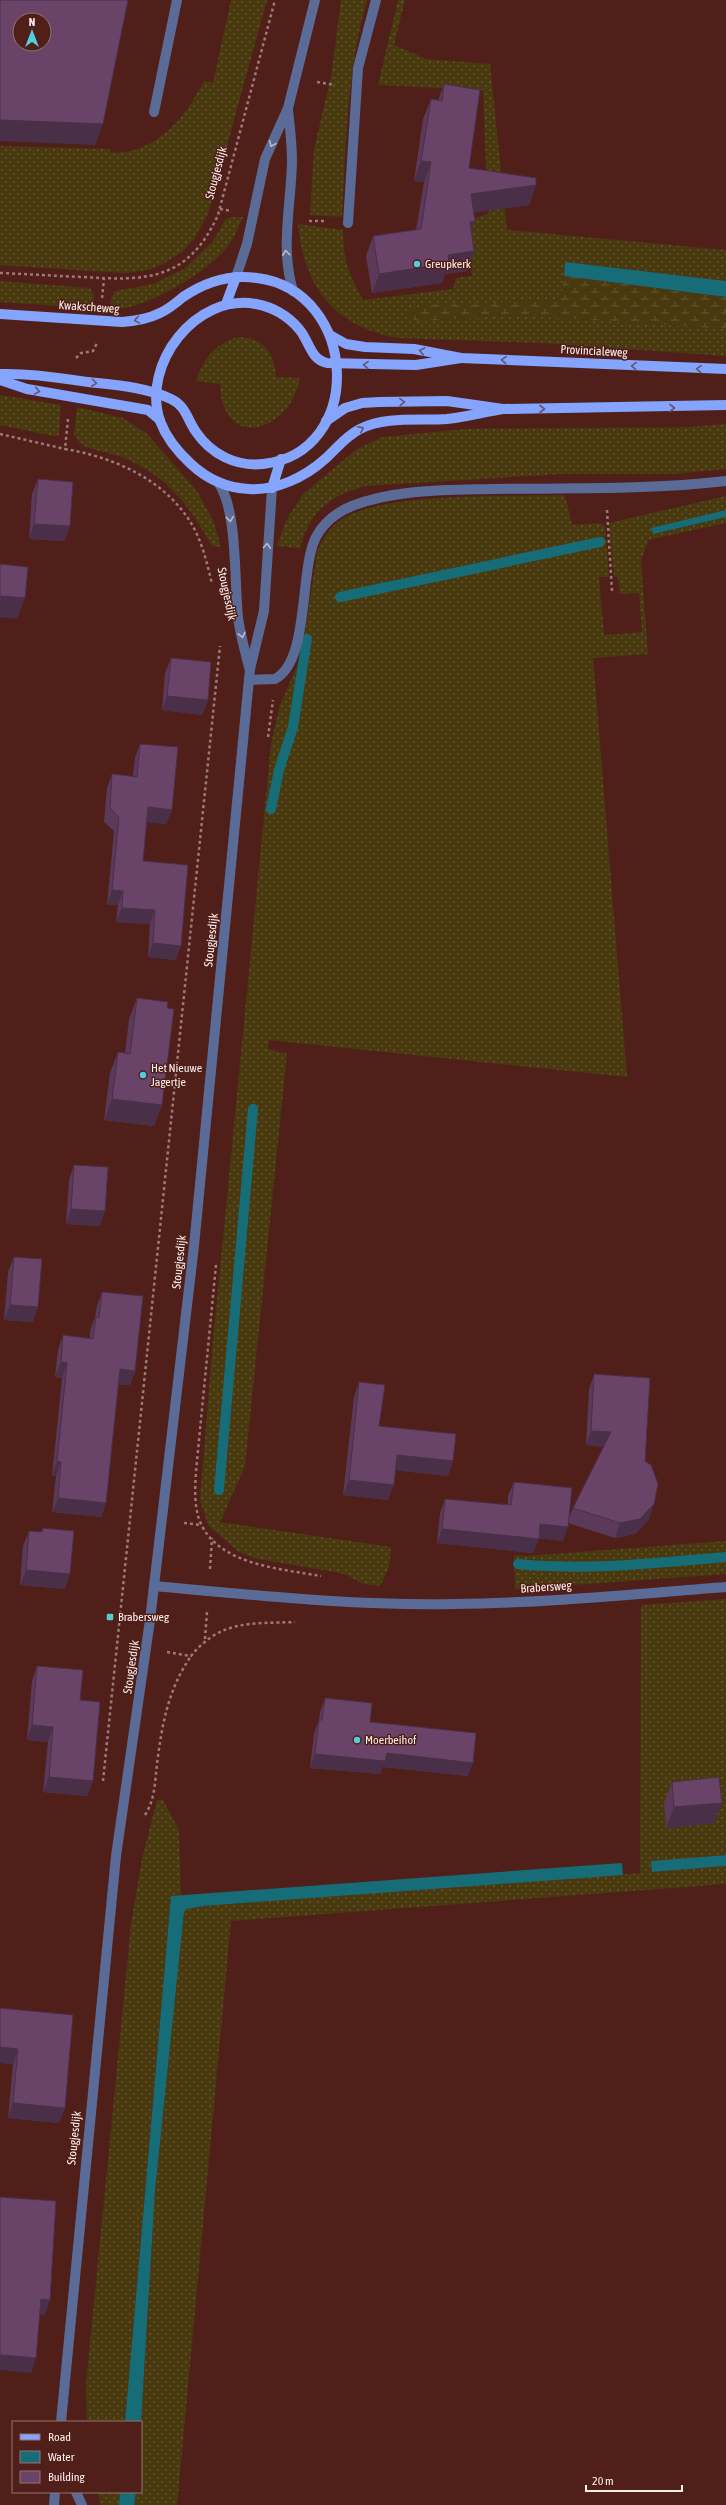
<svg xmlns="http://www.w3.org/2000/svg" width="726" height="2505" viewBox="0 0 726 2505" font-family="'Asap Condensed',sans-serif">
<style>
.grass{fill:url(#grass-dots)}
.wetland{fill:url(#wetland-marsh)}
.water{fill:#166c77}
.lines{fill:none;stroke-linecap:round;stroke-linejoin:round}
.stream{stroke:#166c77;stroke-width:10}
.path{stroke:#9c7a77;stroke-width:2.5;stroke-dasharray:3 3;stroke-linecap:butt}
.service{stroke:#5b6b97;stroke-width:10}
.minor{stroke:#5b6b97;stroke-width:10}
.tertiary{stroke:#5b6b97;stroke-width:10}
.primary{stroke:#85a4fd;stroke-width:10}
.wall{fill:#5b3a59}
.shaded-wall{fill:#4a2f49}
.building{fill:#6a4368;stroke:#4a2f49;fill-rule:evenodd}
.oneway{stroke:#bdbbcb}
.oneway2{stroke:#655475}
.poi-dot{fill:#53cbdb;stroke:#501f1a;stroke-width:1.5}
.labels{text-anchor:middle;stroke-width:3;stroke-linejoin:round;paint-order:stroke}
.street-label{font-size:12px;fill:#fef0ee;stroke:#501f1a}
.poi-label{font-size:12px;fill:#fef0ee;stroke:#501f1a;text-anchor:start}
</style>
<defs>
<pattern id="grass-dots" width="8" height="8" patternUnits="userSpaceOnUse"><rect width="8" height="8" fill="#49390f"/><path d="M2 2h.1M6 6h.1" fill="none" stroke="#645632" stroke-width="1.8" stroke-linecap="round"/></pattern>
<pattern id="wetland-marsh" width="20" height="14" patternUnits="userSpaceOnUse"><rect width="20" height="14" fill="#49390f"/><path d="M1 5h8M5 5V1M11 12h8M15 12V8" fill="none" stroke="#645632"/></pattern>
</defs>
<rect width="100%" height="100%" fill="#501f1a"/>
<g class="grass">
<path d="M231 0H267L208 214 194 239 182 252 163 264 148 270 125 273 0 265V146L110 149V153C156 154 185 119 204 81L213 83Z"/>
<path d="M341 0H367C347 71 346 143 342 217L310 215 314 149 331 77Z"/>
<path d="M398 0H405L394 45 426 59 490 64 507 230 726 250V281L565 262 562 300 419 306 439 320 518 315 726 329V356L541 343 398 338C333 326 304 287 298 224L343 230C343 259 349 275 363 300L453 289 456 278 472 276 465 221 488 214 483 90 378 85Z"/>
<path d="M230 217H243C237 230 232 244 221 254 200 276 140 312 110 309L111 298 115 291 153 284 184 269 213 241 225 220Z"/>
<path d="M0 281 90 288 94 296 93 308 0 302Z"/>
<path d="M238 337C264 337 275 354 276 377L300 378C290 433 222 452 220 384L196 381C203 360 215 343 238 337Z"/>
<path d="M0 395 61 405 59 435 54 436 0 425Z"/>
<path d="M77 407 123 418 146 433 197 491 213 520 221 547 212 546C188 505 170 478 124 458 111 452 93 452 81 444L74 434Z"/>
<path d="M726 424V469L673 474H562L365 486C328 497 310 511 300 548L277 546 286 521 303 494 357 449 383 437 465 429 689 427Z"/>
<path d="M565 495 572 525 602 523 605 526 609 577H599L604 635 642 632 639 593 620 594 618 577H614L609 523 726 496V510L652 528 654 534 726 517V523L648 540 641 562 648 654 593 658 627 1077 269 1040 268 1049 287 1054 245 1466 220 1522 391 1547 389 1567 380 1586 363 1584 349 1576 340 1573 258 1559 239 1552 208 1525 200 1500 212 1352 271 744 280 705 301 657 317 553C322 539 330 527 342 519 385 492 511 497 565 495Z"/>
<path d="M726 1541V1574L515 1589 514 1555 525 1556Z"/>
<path d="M726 1599V1855L652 1861 653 1872 726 1866V1884L231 1921 177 2505H134L136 2492H141V2423L155 2191 184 1912 187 1909 203 1906 640 1873 641 1605Z"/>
<path d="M157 1800H163L179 1830 181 1895 171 1896 125 2422H87L86 2384 131 1924 142 1859Z"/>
<path d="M98 2492H120L119 2505H100Z"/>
</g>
<path class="wetland" d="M564 276 726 297V329L518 315 419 321 411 319 409 314C413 305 425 305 434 304L561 300Z"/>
<g class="water">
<path d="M565 262 726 281V297L564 276Z"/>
<path d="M726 510V517L653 534 651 528Z"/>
<path d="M726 1855V1866L652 1872 651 1861Z"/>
<path d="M622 1863 623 1875 203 1906 187 1909 184 1912 155 2191 141 2423 125 2422 171 1896Z"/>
<path d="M120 2492H136L134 2505H119Z"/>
</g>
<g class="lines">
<g class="stream">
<path d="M340 597 600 542"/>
<path d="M271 809 279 770 293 727 307 639"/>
<path d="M219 1490 253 1109"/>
<path d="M518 1564C587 1571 657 1563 726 1557"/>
</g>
<g class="path">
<path d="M317 82 335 85"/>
<path d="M220 209 232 211"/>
<path d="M309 221H326"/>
<path d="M0 273C28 274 55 276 83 277 146 281 188 281 218 215L275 0"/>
<path d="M102 298 104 279"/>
<path d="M76 358 81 353 93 351 97 343"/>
<path d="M68 419 65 449C113 457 164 479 191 523 202 541 207 563 212 584"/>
<path d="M0 434 65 449"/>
<path d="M607 510 612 591"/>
<path d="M268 737 273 700"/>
<path d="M216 1265 196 1471C195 1487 194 1504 199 1519 215 1565 282 1569 321 1576"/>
<path d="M184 1523 201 1525"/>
<path d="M210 1569 212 1538"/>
<path d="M205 1639 207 1612"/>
<path d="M167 1652 191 1656C221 1619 252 1624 295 1622"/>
<path d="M103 1781 220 646"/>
<path d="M145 1815C155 1800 155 1781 157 1764 162 1724 168 1690 191 1656"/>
</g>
<g class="service">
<path d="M154 112 177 0"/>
<path d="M348 223 358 68 376 0"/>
<path d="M249 680 275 679C310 661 299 570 316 537 324 522 337 512 352 506 395 489 447 490 493 489 570 488 649 490 726 481"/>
<path d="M76 2492 82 2505"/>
</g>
<g class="minor">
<path d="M288 110C290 127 292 145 292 162 291 206 280 247 293 291"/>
<path d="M236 277 247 244 265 159 288 108 315 0"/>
<path d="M154 1586C254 1595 354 1606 454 1604 545 1603 635 1594 726 1587"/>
</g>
<g class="tertiary">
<path d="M218 482C238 510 234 581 238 617 240 634 245 651 249 667"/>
<path d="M61 2422 116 1856 150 1620 194 1246 250 669 264 611 272 488"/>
<path d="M54 2505 55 2492"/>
</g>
<g class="primary">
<path d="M226 304 236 277"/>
<path d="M0 314 122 322C136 321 148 319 160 313 169 309 176 303 183 297 205 282 231 274 257 278 359 291 366 453 263 464 236 467 211 454 196 432 187 419 186 406 171 399 146 387 115 385 88 382 58 378 30 373 0 374"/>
<path d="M330 335 346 344 365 347 414 349 461 358 726 369"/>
<path d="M461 358 416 365 327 363C310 359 310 342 299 329 288 316 272 307 256 304 196 293 141 364 160 421 166 437 179 453 191 464 207 479 227 488 249 489 276 491 305 477 325 459 337 448 346 436 360 429 385 416 420 421 447 419 466 417 484 412 503 409"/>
<path d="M0 380 27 389 148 410 160 420"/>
<path d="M326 421 345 408 362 403 379 402 447 401 503 409 726 405"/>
<path d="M272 488 281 459"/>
</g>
</g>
<g class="wall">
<path d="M444 84 469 168 536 185 529 205 473 212 475 221 471 231 474 251 467 271 445 274 442 283 372 293 366 256 373 236 416 230 424 182 414 181 423 119 431 99 438 101Z"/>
<path d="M38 479 70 526 64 541 29 539 32 494Z"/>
<path d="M171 658 208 700 202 715 162 710 165 673Z"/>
<path d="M140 744 172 810 166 824 147 822 143 861 176 960 148 957 150 924 116 922 118 905H107L114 831 104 822 107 788 112 774 133 776 135 758Z"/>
<path d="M137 998 162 1105 154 1126 104 1120 110 1073 118 1052 125 1053 129 1019Z"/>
<path d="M74 1165 100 1226 66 1224 69 1180Z"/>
<path d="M14 1257 33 1322 4 1320 8 1272Z"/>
<path d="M102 1292 135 1371 130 1385 118 1384 106 1503 101 1517 52 1512 56 1476H52L62 1378 55 1377 58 1350 63 1335 90 1338V1331L95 1317 97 1306Z"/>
<path d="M594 1374 645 1461 649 1519 635 1534 615 1538 568 1523 563 1541 539 1538 533 1553 437 1543 440 1513 445 1499 508 1505V1496L514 1482 569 1518 573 1508 604 1447 586 1445 589 1389Z"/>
<path d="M359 1382 379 1426 448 1476 395 1470 388 1500 343 1495 354 1397Z"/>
<path d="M43 1528 65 1589 20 1585 23 1546 29 1531 41 1532Z"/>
<path d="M37 1666 80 1700 93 1781 87 1796 43 1792 48 1742 27 1740 32 1681Z"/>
<path d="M325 1698 370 1722 468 1776 383 1767 380 1774 310 1768 314 1733 319 1720 320 1712Z"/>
<path d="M672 1782 714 1823 666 1828 664 1803Z"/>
<path d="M0 2008 65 2108 59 2123 8 2118 13 2064 0 2063Z"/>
</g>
<g class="shaded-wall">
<path d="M0 120 103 124 95 145 0 141Z"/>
<path d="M421 161 431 162 424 182 414 181Z"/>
<path d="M536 185 529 205 464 214 471 194Z"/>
<path d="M475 221 467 241 470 222Z"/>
<path d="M474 251 467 271 445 274 442 283 372 293 379 274 448 255Z"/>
<path d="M34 524 70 526 64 541 29 539Z"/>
<path d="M1 596 25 598 17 619 0 617V599Z"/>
<path d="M167 696 208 700 202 715 162 710Z"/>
<path d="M148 807 172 810 166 824 143 822Z"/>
<path d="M112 890 123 891 118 905H107Z"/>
<path d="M122 908 155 910 150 924 116 922Z"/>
<path d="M153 943 181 946 176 960 148 957Z"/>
<path d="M112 1099 162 1105 154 1126 104 1120Z"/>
<path d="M71 1209 105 1211 100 1226 66 1224Z"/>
<path d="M10 1305 38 1307 33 1322 4 1320Z"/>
<path d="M61 1362 67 1363 62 1378 55 1377Z"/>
<path d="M120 1369 135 1371 130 1385 115 1384Z"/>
<path d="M591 1431 611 1432 606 1447 586 1445Z"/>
<path d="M397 1455 453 1461 448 1476 392 1470Z"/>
<path d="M57 1461 61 1462 56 1476H52Z"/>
<path d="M349 1480 394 1485 388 1500 343 1495Z"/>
<path d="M58 1498 106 1503 101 1517 52 1512Z"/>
<path d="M654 1504 649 1519 635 1534 615 1538 620 1523Z"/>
<path d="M540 1524 568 1527 563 1541 535 1538Z"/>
<path d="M442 1529 539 1539 533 1553 437 1543Z"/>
<path d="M26 1570 70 1574 65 1589 20 1585Z"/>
<path d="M32 1725 53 1727 48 1742 27 1740Z"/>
<path d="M387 1753 473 1763 468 1776 383 1767 380 1774 310 1768 315 1754Z"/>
<path d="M49 1777 93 1781 87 1796 43 1792Z"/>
<path d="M722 1803 714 1823 666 1828 674 1807Z"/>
<path d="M0 2047 18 2049 13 2064 0 2063Z"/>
<path d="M13 2103 65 2108 59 2123 8 2118Z"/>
<path d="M41 2299 50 2300 45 2315 36 2314Z"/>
<path d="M0 2355 36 2358 31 2373 0 2370Z"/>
</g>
<g class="building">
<path d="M0 0H128L103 124 0 120ZM20 20H44V44H20Z"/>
<path d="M444 84 480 90 469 168 536 178V185L471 194 475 221 470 222 474 251 448 255 449 263 379 274 373 236 421 229 431 162 421 161 431 99 442 101Z"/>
<path d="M38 479 73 482 70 526 34 524Z"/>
<path d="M0 564 28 567 25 598 1 596 0 606Z"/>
<path d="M171 658 211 662 208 700 167 696Z"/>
<path d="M140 744 178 747 172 810 148 807 143 861 188 865 181 946 153 943 155 910 122 908 123 891 112 890 119 817 110 808 112 774 137 777Z"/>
<path d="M137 998 168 1002 167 1008 174 1009 162 1105 112 1099 118 1052 130 1054Z"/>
<path d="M74 1165 108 1167 105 1211 71 1209Z"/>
<path d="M14 1257 42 1259 38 1307 10 1305Z"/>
<path d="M102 1292 143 1296 135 1371 120 1369 106 1503 58 1498 61 1462 57 1461 67 1363 61 1362 63 1335 93 1339 96 1317 99 1318Z"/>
<path d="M594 1374 650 1378 645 1461 651 1465 658 1484 654 1504 640 1519 620 1523 573 1508 611 1432 591 1431Z"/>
<path d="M359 1382 385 1385 379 1426 456 1434 453 1461 397 1455 394 1485 349 1480Z"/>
<path d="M514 1482 572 1488 568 1527 540 1524 539 1539 442 1529 445 1499 511 1505Z"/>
<path d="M43 1528 74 1531 70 1574 26 1570 29 1531 42 1532Z"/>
<path d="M37 1666 83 1670 80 1700 100 1702 93 1781 49 1777 53 1727 32 1725Z"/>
<path d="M325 1698 372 1703 370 1722 476 1733 473 1763 387 1753 385 1761 315 1754 319 1720H322Z"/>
<path d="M719 1777 722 1803 674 1807 672 1782Z"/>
<path d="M0 2008 73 2015 65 2108 13 2103 18 2049 0 2047Z"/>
<path d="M0 2197 56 2201 50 2300 41 2299 36 2358 0 2355Z"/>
</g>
<defs><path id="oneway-chevron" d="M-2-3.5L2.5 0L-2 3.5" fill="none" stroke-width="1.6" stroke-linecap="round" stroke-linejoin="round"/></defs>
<g class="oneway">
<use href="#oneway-chevron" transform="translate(272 144) rotate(114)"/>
<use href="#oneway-chevron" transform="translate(286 253) rotate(-95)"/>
<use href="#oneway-chevron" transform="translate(230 519) rotate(84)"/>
<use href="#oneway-chevron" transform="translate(267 546) rotate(-86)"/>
<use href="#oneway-chevron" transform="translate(242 635) rotate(77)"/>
</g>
<g class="oneway2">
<use href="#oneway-chevron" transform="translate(137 320) rotate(170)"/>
<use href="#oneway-chevron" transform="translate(422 351) rotate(-169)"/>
<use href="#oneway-chevron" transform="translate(504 360) rotate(-177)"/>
<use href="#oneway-chevron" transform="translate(366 365) rotate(-179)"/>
<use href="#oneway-chevron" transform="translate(634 366) rotate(-177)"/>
<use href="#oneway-chevron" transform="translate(699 369) rotate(-179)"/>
<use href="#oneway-chevron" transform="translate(94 383) rotate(7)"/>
<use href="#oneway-chevron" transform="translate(37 391) rotate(10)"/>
<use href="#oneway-chevron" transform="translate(402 402) rotate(-1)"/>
<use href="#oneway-chevron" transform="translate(672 408)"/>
<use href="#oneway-chevron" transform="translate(542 409)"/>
<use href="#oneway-chevron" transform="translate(361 429) rotate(-26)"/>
</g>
<g class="poi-dot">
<circle cx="417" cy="264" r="4"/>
<circle cx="143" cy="1075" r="4"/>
<rect x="106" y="1613" width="8" height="8" rx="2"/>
<circle cx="357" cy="1740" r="4"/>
</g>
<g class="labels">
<g class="street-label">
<text transform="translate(216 173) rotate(-75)" y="4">Stougjesdijk</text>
<text transform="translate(89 307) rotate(4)" y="4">Kwakscheweg</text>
<text transform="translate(594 351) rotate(3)" y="4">Provincialeweg</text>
<text transform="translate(227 594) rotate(78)" y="4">Stougjesdijk</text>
<text transform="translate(211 940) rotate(-84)" y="4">Stougjesdijk</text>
<text transform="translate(179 1262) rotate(-84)" y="4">Stougjesdijk</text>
<text transform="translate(546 1587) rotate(-4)" y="4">Brabersweg</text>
<text transform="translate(131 1667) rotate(-82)" y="4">Stougjesdijk</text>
<text transform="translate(74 2138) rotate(-84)" y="4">Stougjesdijk</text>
</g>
<g class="poi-label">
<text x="425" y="268">Greupkerk</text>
<text x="151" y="1072">Het Nieuwe<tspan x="151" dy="14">Jagertje</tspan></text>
<text x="118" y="1621">Brabersweg</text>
<text x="365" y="1744">Moerbeihof</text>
</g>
</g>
<rect x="12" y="2421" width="130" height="72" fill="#501f1a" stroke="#96736f"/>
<rect x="20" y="2434" width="20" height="6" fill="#85a4fd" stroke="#96736f"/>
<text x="48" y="2441" font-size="12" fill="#fef0ee">Road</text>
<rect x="20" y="2451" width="20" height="12" fill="#166c77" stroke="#96736f"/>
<text x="48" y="2461" font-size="12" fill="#fef0ee">Water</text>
<rect x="20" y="2471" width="20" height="12" fill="#6a4368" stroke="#96736f"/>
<text x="48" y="2481" font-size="12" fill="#fef0ee">Building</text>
<g transform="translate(32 32)"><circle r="19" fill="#501f1a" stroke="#96736f"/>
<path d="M0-3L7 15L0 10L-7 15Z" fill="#53cbdb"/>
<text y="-6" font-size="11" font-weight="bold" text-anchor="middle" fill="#fef0ee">N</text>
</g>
<path d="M586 2485v6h96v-6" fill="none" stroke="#fef0ee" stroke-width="2"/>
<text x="592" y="2485" font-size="12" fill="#fef0ee" stroke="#501f1a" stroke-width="3" paint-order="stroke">20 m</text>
</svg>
